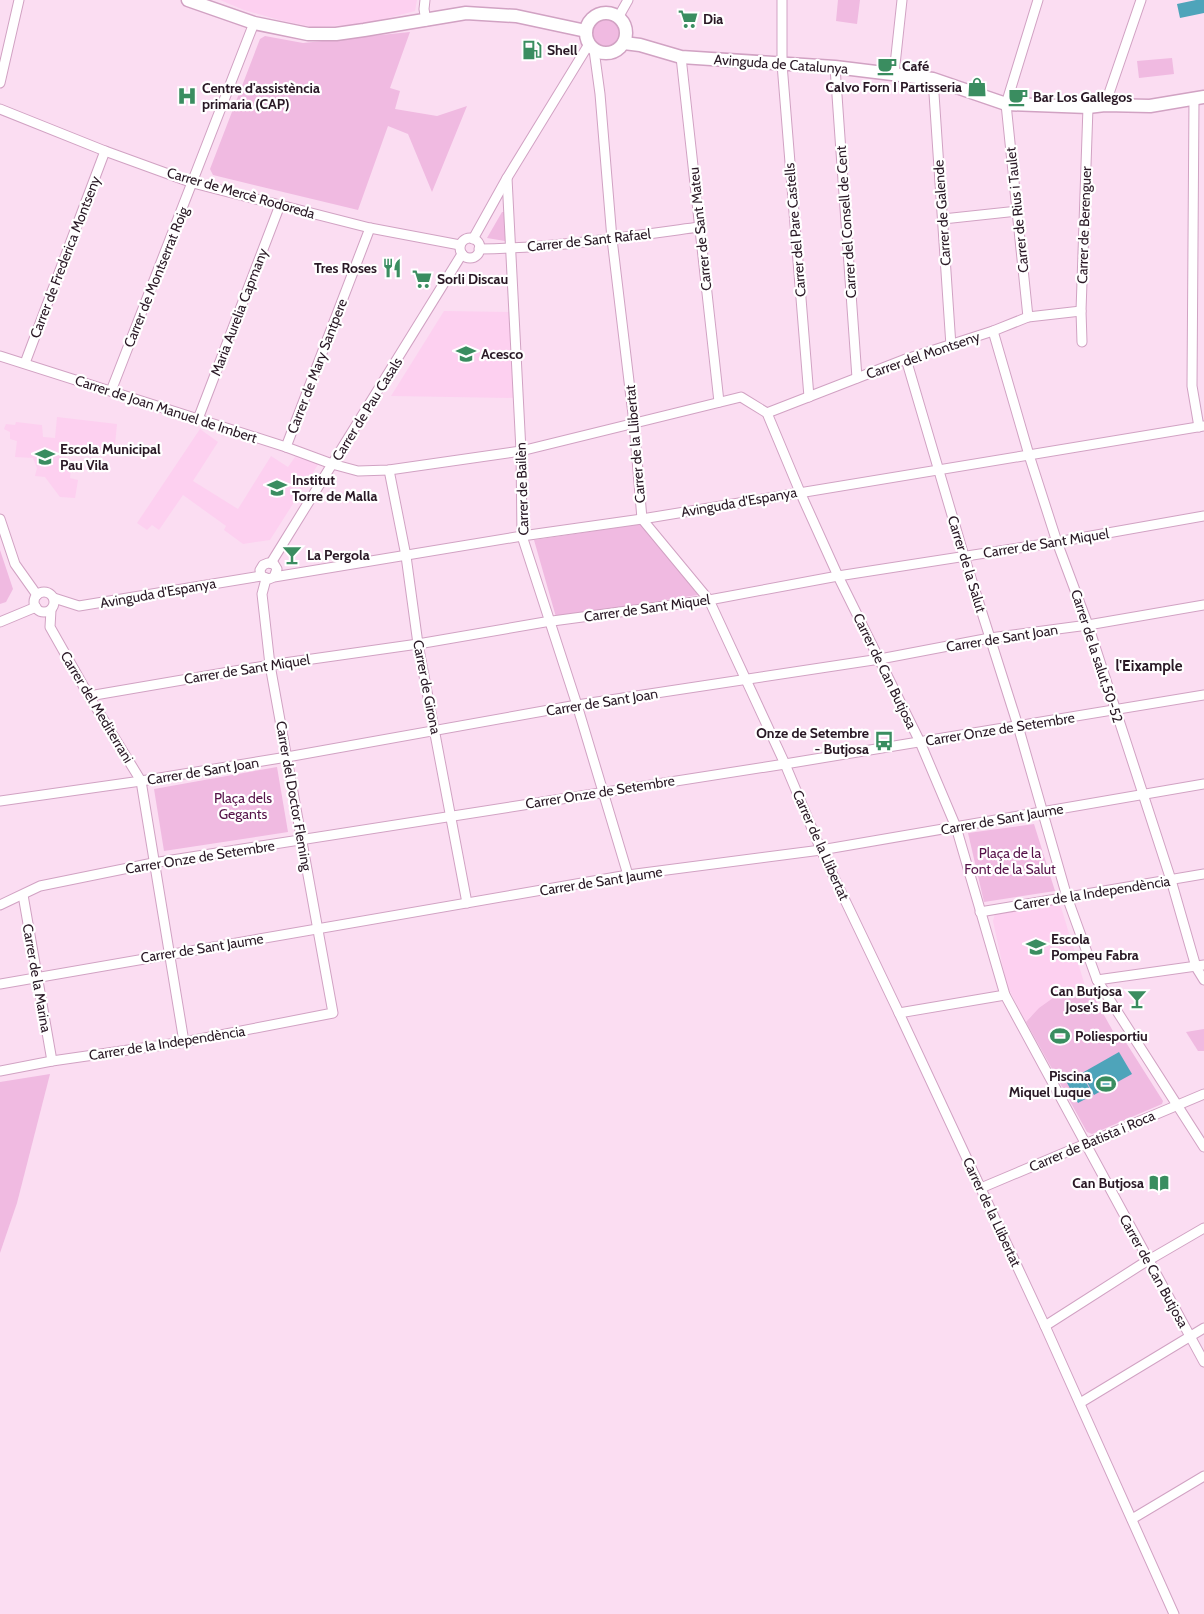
<svg xmlns="http://www.w3.org/2000/svg" width="1204" height="1614" viewBox="0 0 1204 1614" font-family="Cabin,sans-serif">
<style>
.built{fill:#fdd0f0}
.green{fill:#f0bae1}
.water{fill:#4ea4ba}
.lines{fill:none;stroke-linecap:round;stroke-linejoin:round}
.street-casing{stroke:#d1a2c3;stroke-width:11}
.secondary-casing{stroke:#d1a2c3;stroke-width:15}
.street{stroke:#fff;stroke-width:9}
.secondary{stroke:#fff;stroke-width:12}
.labels{text-anchor:middle;stroke-width:4.5;stroke-linejoin:round;paint-order:stroke}
.poi-label{font-size:14px;font-weight:bold;fill:#291825;stroke:#fff;text-anchor:start}
.street-label{font-size:14px;fill:#291825;stroke:#fff}
.park-label{font-size:14px;fill:#561249;stroke:#fff}
.neighbourhood-label{font-size:15px;font-weight:bold;fill:#291825;stroke:#fff}
</style>
<rect width="100%" height="100%" fill="#fbddf2"/>
<g class="built">
<path d="M220 0H417L415 11 365 24 313 27 279 20 244 10Z"/>
<path d="M444 311 512 312 517 398 391 396Z"/>
<path d="M57 417 117 424 114 455 67 448 65 468 71 469 70 478 78 480 75 498 60 497 45 477 35 476 37 468 33 458 15 457 17 441 10 439V432L4 429 6 424 15 425 16 422 42 425 43 437 55 438Z"/>
<path d="M200 429 218 442 193 481 238 509 271 456 288 467 295 457 319 463 270 540 243 544 224 530 226 526 183 495 159 530 152 525 147 530 137 523Z"/>
<path d="M1057 904 1061 907 1086 989 1059 999 1031 1016 1026 1022 1007 986 993 921 995 914Z"/>
</g>
<g class="green">
<path d="M838 0H860L857 24 836 21Z"/>
<circle cx="606" cy="33" r="15"/>
<path d="M410 32 390 88 400 91 395 109 437 116 467 106 432 192 408 134 388 126 358 210 213 175 210 169 260 39 265 36 303 43Z"/>
<path d="M1172 58 1174 74 1139 78 1137 61Z"/>
<path d="M502 212H505L506 239 505 241 487 238Z"/>
<path d="M641 524 698 595 556 617 534 540Z"/>
<path d="M0 550 13 589 6 602 0 604Z"/>
<path d="M277 767 288 832 164 851 154 789Z"/>
<path d="M1034 824 1055 891 984 902 968 833Z"/>
<path d="M1086 989 1090 990 1119 1042 1125 1041 1163 1101 1162 1104 1092 1134 1087 1132 1026 1022 1039 1008 1053 998 1059 999Z"/>
<path d="M1204 1029V1051H1198L1186 1032Z"/>
<path d="M50 1074 17 1203 0 1253V1082Z"/>
</g>
<g class="water">
<path d="M1196 0H1204V13L1180 18 1177 4Z"/>
<path d="M1119 1052 1132 1074 1094 1095 1082 1073Z"/>
<path d="M1081 1073 1093 1095 1078 1103 1066 1081Z"/>
</g>
<g class="lines">
<defs>
<g id="street">
<path d="M425 0 424 9 426 21"/>
<path d="M782 0V64L809 397"/>
<path d="M619 16 628 0"/>
<path d="M594 50 600 94 612 239 634 423 642 519 709 600 785 764 821 850 899 1013 1045 1326 1174 1614"/>
<path d="M681 57 719 402"/>
<path d="M835 67 857 378"/>
<path d="M894 74 902 0"/>
<path d="M933 79 951 346"/>
<path d="M0 83 19 0"/>
<path d="M1194 99 1192 386 1199 427"/>
<path d="M1105 105 1141 0"/>
<path d="M0 109 105 151 193 183 370 228 460 245"/>
<path d="M507 178 521 451 522 536 577 705 628 875"/>
<path d="M943 219 1018 211"/>
<circle cx="470" cy="248" r="10"/>
<path d="M473 239 507 178 589 44"/>
<path d="M479 249C553 248 626 237 699 227"/>
<path d="M1028 317 1006 104 1038 0"/>
<path d="M993 331 1029 455 1057 542 1088 625 1171 880 1196 967 1204 980"/>
<path d="M1082 342 1081 311 1088 107"/>
<path d="M0 356 286 447 332 464 358 471 389 470 521 451 741 397 767 413 800 492 838 576 920 742 956 827 1005 995 1204 1362"/>
<path d="M906 359 964 556 1018 726 1067 897 1097 980 1204 1147"/>
<path d="M25 363 105 151"/>
<path d="M111 391 254 23"/>
<path d="M767 413 906 359 993 331 1028 317 1081 311"/>
<path d="M198 419 280 205"/>
<path d="M286 447 370 228"/>
<path d="M389 470 406 556 418 644 467 903"/>
<path d="M0 519 15 564 37 595"/>
<path d="M271 563 462 254"/>
<path d="M274 577 277 569 274 564 268 563 263 565 260 570 261 576 269 579 274 577 522 536 642 519 1204 426"/>
<circle cx="44" cy="602" r="10"/>
<path d="M54 598 79 606 261 576"/>
<path d="M51 610 50 627 89 696 141 781 184 1042"/>
<path d="M0 622 36 607"/>
<path d="M89 696 270 665 418 644 545 622 709 600 838 576 1057 542 1204 516"/>
<path d="M0 801 141 781 287 757 577 705 880 659 990 638 1088 625 1204 605"/>
<path d="M23 895 52 1061"/>
<path d="M0 905 40 886 153 863 785 764 1204 695"/>
<path d="M980 912 1204 874"/>
<path d="M1097 980 1204 965"/>
<path d="M0 984 628 875 821 850 1204 784"/>
<path d="M899 1013 1005 995"/>
<path d="M0 1071 52 1061 184 1042 333 1013 270 665 262 594 266 579"/>
<path d="M981 1188 1204 1094"/>
<path d="M1045 1326 1142 1264 1204 1228"/>
<path d="M1080 1403 1204 1328"/>
<path d="M1132 1519 1204 1476"/>
</g>
<g id="secondary">
<path d="M188 0 254 23 308 34H336L364 30 466 13 516 16 586 31"/>
<circle cx="606" cy="33" r="20"/>
<path d="M624 43 640 45 681 57 835 67 933 79 1006 104 1088 107 1105 105 1150 106 1204 97"/>
</g>
</defs>
<use href="#street" class="street-casing"/>
<use href="#secondary" class="secondary-casing"/>
<use href="#street" class="street"/>
<use href="#secondary" class="secondary"/>
</g>
<defs>
<symbol id="supermarket-bare" viewBox="-9 -9 18 18"><path d="M-6-5.5h2.5l.6 2H6L4.5 2H-2.5L-4.4-4H-6ZM-1.5 3.2a1.3 1.3 0 1 0 .1 0ZM3 3.2a1.3 1.3 0 1 0 .1 0Z" fill="#3a8d60" stroke="#fff" stroke-width="2.5" paint-order="stroke"/></symbol>
<symbol id="fuel-bare" viewBox="-9 -9 18 18"><path d="M-5.5-6h7V0h2V4h1.3V-2.5L3-4.5l.8-.8L6-3V5H2.5V1h-1V6h-7ZM-4.2-4.7v3.2H.2V-4.7Z" fill="#3a8d60" stroke="#fff" stroke-width="2.5" paint-order="stroke"/></symbol>
<symbol id="cafe-bare" viewBox="-9 -9 18 18"><path d="M-5.5-4.5H6V0H3Q3 3.5 0 3.5H-2.5Q-5.5 3.5-5.5 0ZM3-3.2v2h1.7v-2ZM-6 4.5H4V6H-6Z" fill="#3a8d60" stroke="#fff" stroke-width="2.5" paint-order="stroke"/></symbol>
<symbol id="shop-bare" viewBox="-9 -9 18 18"><path d="M-5-2.5h2.3a2.7 3.5 0 0 1 5.4 0H5L5.5 6h-11ZM-1.5-2.5h3a1.5 2.3 0 0 0-3 0Z" fill="#3a8d60" stroke="#fff" stroke-width="2.5" paint-order="stroke"/></symbol>
<symbol id="hospital-bare" viewBox="-9 -9 18 18"><path d="M-5-5h3v3.5h4V-5h3V5h-3V1.5h-4V5h-3Z" fill="#3a8d60" stroke="#fff" stroke-width="2.5" paint-order="stroke"/></symbol>
<symbol id="restaurant-bare" viewBox="-9 -9 18 18"><path d="M-5-6h1v4h1v-4h1v4h1v-4h1v5L-1.5 .5V6h-2V.5L-5-1ZM5-6V6H3V1.5H1.5Q1.5-4 5-6Z" fill="#3a8d60" stroke="#fff" stroke-width="2.5" paint-order="stroke"/></symbol>
<symbol id="school-bare" viewBox="-9 -9 18 18"><path d="M0-5L7-2L0 1L-7-2ZM-4 1L0 2.5L4 1V4Q0 6-4 4Z" fill="#3a8d60" stroke="#fff" stroke-width="2.5" paint-order="stroke"/></symbol>
<symbol id="bar-bare" viewBox="-9 -9 18 18"><path d="M-6-5H6L.8 .8V4.5H3.5V6h-7V4.5H-.8V.8Z" fill="#3a8d60" stroke="#fff" stroke-width="2.5" paint-order="stroke"/></symbol>
<symbol id="bus-bare" viewBox="-9 -9 18 18"><path d="M-5-6H5V4H4V6H2V4H-2V6H-4V4H-5ZM-3.5-4V0h7V-4ZM-3.5 1.2v1.5H-2V1.2ZM2 1.2v1.5H3.5V1.2Z" fill="#3a8d60" stroke="#fff" stroke-width="2.5" paint-order="stroke"/></symbol>
<symbol id="stadium-bare" viewBox="-9 -9 18 18"><path d="M0-5a6.5 5 0 1 0 0 10a6.5 5 0 1 0 0-10ZM-3.5-1.8h7v3.6h-7Z" fill="#3a8d60" stroke="#fff" stroke-width="2.5" paint-order="stroke"/></symbol>
<symbol id="library-bare" viewBox="-9 -9 18 18"><path d="M-6-4Q-3-5.5-.7-3.5V5Q-3 3-6 4ZM6-4Q3-5.5 .7-3.5V5Q3 3 6 4Z" fill="#3a8d60" stroke="#fff" stroke-width="2.5" paint-order="stroke"/></symbol>
</defs>
<g fill-rule="evenodd">
<use href="#supermarket-bare" x="674" y="5" width="28" height="28"/>
<use href="#fuel-bare" x="518" y="36" width="28" height="28"/>
<use href="#cafe-bare" x="873" y="52" width="28" height="28"/>
<use href="#shop-bare" x="963" y="73" width="28" height="28"/>
<use href="#hospital-bare" x="173" y="82" width="28" height="28"/>
<use href="#cafe-bare" x="1004" y="83" width="28" height="28"/>
<use href="#restaurant-bare" x="378" y="254" width="28" height="28"/>
<use href="#supermarket-bare" x="408" y="265" width="28" height="28"/>
<use href="#school-bare" x="452" y="340" width="28" height="28"/>
<use href="#school-bare" x="31" y="443" width="28" height="28"/>
<use href="#school-bare" x="263" y="474" width="28" height="28"/>
<use href="#bar-bare" x="278" y="541" width="28" height="28"/>
<use href="#bus-bare" x="870" y="727" width="28" height="28"/>
<use href="#school-bare" x="1022" y="933" width="28" height="28"/>
<use href="#bar-bare" x="1123" y="985" width="28" height="28"/>
<use href="#stadium-bare" x="1046" y="1022" width="28" height="28"/>
<use href="#stadium-bare" x="1092" y="1070" width="28" height="28"/>
<use href="#library-bare" x="1145" y="1169" width="28" height="28"/>
</g>
<g class="labels">
<g class="poi-label">
<text x="703" y="24">Dia</text>
<text x="547" y="55">Shell</text>
<text x="902" y="71">Café</text>
<text x="962" y="92" text-anchor="end">Calvo Forn I Partisseria</text>
<text x="202" y="93">Centre d'assistència<tspan x="202" dy="16">primaria (CAP)</tspan></text>
<text x="1033" y="102">Bar Los Gallegos</text>
<text x="377" y="273" text-anchor="end">Tres Roses</text>
<text x="437" y="284">Sorli Discau</text>
<text x="481" y="359">Acesco</text>
<text x="60" y="454">Escola Municipal<tspan x="60" dy="16">Pau Vila</tspan></text>
<text x="292" y="485">Institut<tspan x="292" dy="16">Torre de Malla</tspan></text>
<text x="307" y="560">La Pergola</text>
<text x="869" y="738" text-anchor="end">Onze de Setembre<tspan x="869" dy="16">- Butjosa</tspan></text>
<text x="1051" y="944">Escola<tspan x="1051" dy="16">Pompeu Fabra</tspan></text>
<text x="1122" y="996" text-anchor="end">Can Butjosa<tspan x="1122" dy="16">Jose's Bar</tspan></text>
<text x="1075" y="1041">Poliesportiu</text>
<text x="1091" y="1081" text-anchor="end">Piscina<tspan x="1091" dy="16">Miquel Luque</tspan></text>
<text x="1144" y="1188" text-anchor="end">Can Butjosa</text>
</g>
<g class="street-label">
<text transform="translate(781 64) rotate(4)" y="5">Avinguda de Catalunya</text>
<text transform="translate(241 193) rotate(16)" y="5">Carrer de Mercè Rodoreda</text>
<text transform="translate(1017 210) rotate(-96)" y="5">Carrer de Rius i Taulet</text>
<text transform="translate(942 213) rotate(-94)" y="5">Carrer de Galende</text>
<text transform="translate(846 222) rotate(-94)" y="5">Carrer del Consell de Cent</text>
<text transform="translate(1084 225) rotate(-88)" y="5">Carrer de Berenguer</text>
<text transform="translate(700 229) rotate(-96)" y="5">Carrer de Sant Mateu</text>
<text transform="translate(795 230) rotate(-95)" y="5">Carrer del Pare Castells</text>
<text transform="translate(589 240) rotate(-6)" y="5">Carrer de Sant Rafael</text>
<text transform="translate(65 257) rotate(-69)" y="5">Carrer de Frederica Montseny</text>
<text transform="translate(156 277) rotate(-68)" y="5">Carrer de Montserrat Roig</text>
<text transform="translate(239 312) rotate(-69)" y="5">Maria Aurelia Capmany</text>
<text transform="translate(923 355) rotate(-19)" y="5">Carrer del Montseny</text>
<text transform="translate(317 366) rotate(-69)" y="5">Carrer de Mary Santpere</text>
<text transform="translate(166 409) rotate(18)" y="5">Carrer de Joan Manuel de Imbert</text>
<text transform="translate(367 409) rotate(-58)" y="5">Carrer de Pau Casals</text>
<text transform="translate(635 444) rotate(-95)" y="5">Carrer de la Llibertat</text>
<text transform="translate(522 489) rotate(-92)" y="5">Carrer de Bailèn</text>
<text transform="translate(739 502) rotate(-10)" y="5">Avinguda d'Espanya</text>
<text transform="translate(1046 543) rotate(-9)" y="5">Carrer de Sant Miquel</text>
<text transform="translate(967 564) rotate(73)" y="5">Carrer de la Salut</text>
<text transform="translate(158 593) rotate(-10)" y="5">Avinguda d'Espanya</text>
<text transform="translate(647 608) rotate(-8)" y="5">Carrer de Sant Miquel</text>
<text transform="translate(1002 638) rotate(-9)" y="5">Carrer de Sant Joan</text>
<text transform="translate(1097 656) rotate(72)" y="5">Carrer de la salut,50-52</text>
<text transform="translate(247 669) rotate(-9)" y="5">Carrer de Sant Miquel</text>
<text transform="translate(885 671) rotate(64)" y="5">Carrer de Can Butjosa</text>
<text transform="translate(427 687) rotate(79)" y="5">Carrer de Girona</text>
<text transform="translate(602 702) rotate(-9)" y="5">Carrer de Sant Joan</text>
<text transform="translate(97 707) rotate(59)" y="5">Carrer del Mediterrani</text>
<text transform="translate(1000 729) rotate(-9)" y="5">Carrer Onze de Setembre</text>
<text transform="translate(203 771) rotate(-9)" y="5">Carrer de Sant Joan</text>
<text transform="translate(600 792) rotate(-9)" y="5">Carrer Onze de Setembre</text>
<text transform="translate(294 796) rotate(80)" y="5">Carrer del Doctor Fleming</text>
<text transform="translate(1002 819) rotate(-10)" y="5">Carrer de Sant Jaume</text>
<text transform="translate(821 845) rotate(66)" y="5">Carrer de la Llibertat</text>
<text transform="translate(200 857) rotate(-9)" y="5">Carrer Onze de Setembre</text>
<text transform="translate(601 881) rotate(-9)" y="5">Carrer de Sant Jaume</text>
<text transform="translate(1092 893) rotate(-9)" y="5">Carrer de la Independència</text>
<text transform="translate(202 948) rotate(-9)" y="5">Carrer de Sant Jaume</text>
<text transform="translate(37 978) rotate(80)" y="5">Carrer de la Marina</text>
<text transform="translate(167 1043) rotate(-9)" y="5">Carrer de la Independència</text>
<text transform="translate(1092 1141) rotate(-23)" y="5">Carrer de Batista i Roca</text>
<text transform="translate(992 1212) rotate(65)" y="5">Carrer de la Llibertat</text>
<text transform="translate(1154 1271) rotate(61)" y="5">Carrer de Can Butjosa</text>
</g>
<g class="park-label">
<text x="243" y="803">Plaça dels<tspan x="243" dy="16">Gegants</tspan></text>
<text x="1010" y="858">Plaça de la<tspan x="1010" dy="16">Font de la Salut</tspan></text>
</g>
<g class="neighbourhood-label">
<text x="1149" y="671">l'Eixample</text>
</g>
</g>
</svg>
